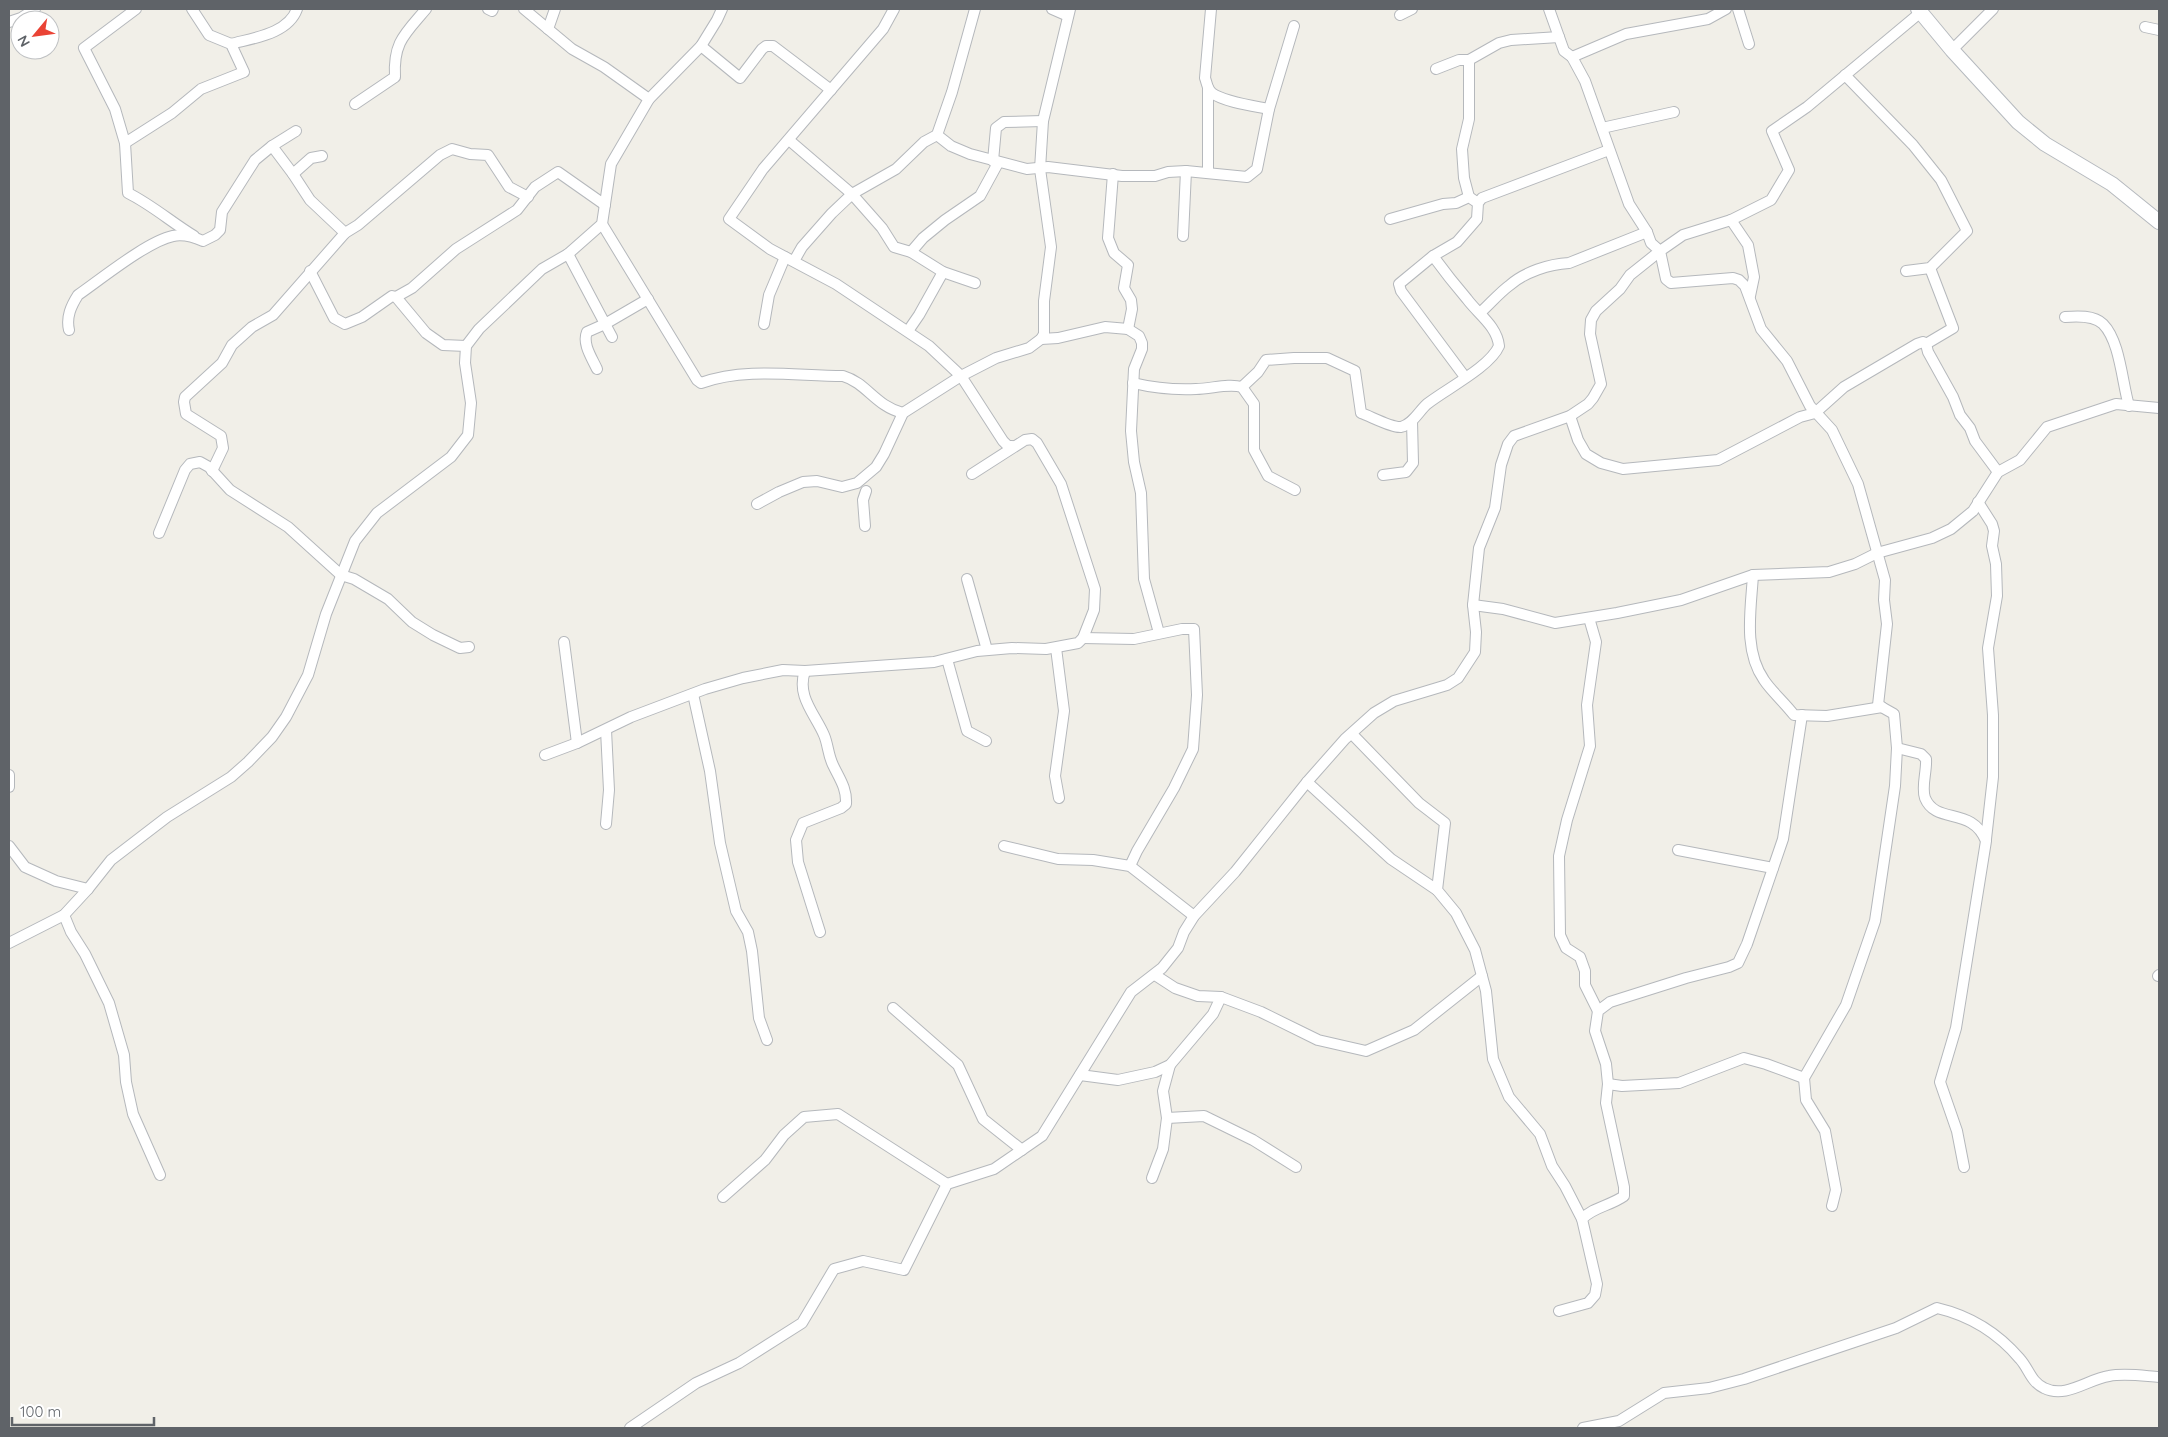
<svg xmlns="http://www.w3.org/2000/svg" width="2168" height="1437" viewBox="0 0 2168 1437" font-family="Quicksand,sans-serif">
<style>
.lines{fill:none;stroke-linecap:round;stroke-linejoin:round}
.street-casing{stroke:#b5b8bc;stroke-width:12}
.secondary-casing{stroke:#b6babf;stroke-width:16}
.street{stroke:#fff;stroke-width:10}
.secondary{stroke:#fff;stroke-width:14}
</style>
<rect width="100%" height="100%" fill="#f1efe8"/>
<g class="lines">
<defs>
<g id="street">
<path d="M136 9 84 48 115 109 125 143 128 193C152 205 171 222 194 236"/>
<path d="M488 9 492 11 493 9"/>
<path d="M524 9 572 49 604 67 649 99"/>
<path d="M894 9 883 29 763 169 729 219 770 249 836 284 929 346 961 376 1003 441 1008 446H1012"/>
<path d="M1052 9 1068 16"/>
<path d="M1211 9 1205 78C1207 83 1207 89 1212 93 1224 102 1254 106 1269 109"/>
<path d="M1549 9 1564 51 1572 57"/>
<path d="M1738 9 1749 44"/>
<path d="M1400 15 1412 9"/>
<path d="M9 22 21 18 35 9"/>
<path d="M2145 27 2159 30"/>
<path d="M548 29 555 9"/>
<path d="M231 44C253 38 288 34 297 9"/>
<path d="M701 46 740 78 762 49 766 46H773L831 90"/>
<path d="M1952 50 1993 9"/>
<path d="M1436 69 1459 60H1469L1499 43 1511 40 1559 37"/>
<path d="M1845 75 1913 145 1941 180 1967 231 1930 268 1906 271"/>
<path d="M1208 88V173"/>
<path d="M355 104 395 77C393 42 405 34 426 9"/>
<path d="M1602 128 1674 112"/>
<path d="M937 135 951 146 970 154 1027 169 1048 167 1122 176H1155L1168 172 1186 171 1247 177 1257 169 1269 109 1294 26"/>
<path d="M789 140 852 194 882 228 894 247 911 252 943 272 975 283"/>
<path d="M125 143 172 113 201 89 244 72 231 44 209 35 192 9"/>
<path d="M272 146 296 131"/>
<path d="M993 161 996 128 1004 122 1043 121"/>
<path d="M293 174 310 200 345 233"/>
<path d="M1113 174 1108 238 1114 253 1128 265 1124 288 1131 300 1132 309 1128 329"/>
<path d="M1469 197 1464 178 1462 149 1469 119V60"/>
<path d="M1390 219 1443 204 1456 203 1469 197 1475 201"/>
<path d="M1731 220 1748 245 1754 277 1750 296"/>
<path d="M602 224 697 380 701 383C746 367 796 376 843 376 867 383 875 406 903 413"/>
<path d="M1183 236 1186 171"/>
<path d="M911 252 923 238 945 220 980 196 998 163"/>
<path d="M568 254 612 337"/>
<path d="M1433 256 1399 284 1401 291 1465 377"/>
<path d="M794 261 802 247 832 213 852 194 896 169 924 142 937 135 952 92 975 9"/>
<path d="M310 271 334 318 345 324 362 317 392 296 396 297 426 333 443 345 466 346"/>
<path d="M396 297 412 288 456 249 517 210 535 187 558 172 605 205"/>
<path d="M1481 312C1490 304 1499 293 1510 285 1525 272 1549 264 1569 263L1647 232"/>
<path d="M2065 317C2077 316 2094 315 2103 324 2120 341 2122 382 2129 406"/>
<path d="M764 324 769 295 785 257"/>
<path d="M69 330C66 317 71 306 78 295 101 279 148 241 173 236 183 234 194 237 203 241L215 235 220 230 222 212 255 160 272 146 293 174 311 158 322 156"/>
<path d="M908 331 919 315 943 272"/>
<path d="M1041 339 1058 338 1105 327 1128 329 1139 336 1142 343V349L1134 369 1131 431 1134 462 1141 493 1144 579 1159 633"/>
<path d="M1926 344 1953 328 1930 268"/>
<path d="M597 369C592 358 582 344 587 332L605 324 648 299"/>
<path d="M1133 383C1154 388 1175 390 1196 389 1211 389 1228 383 1242 387L1254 404V450L1268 476 1295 490"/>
<path d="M1242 387 1258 372 1266 360 1294 358H1327L1355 371 1361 413C1370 416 1392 428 1401 427 1413 424 1419 411 1427 404 1446 389 1490 367 1499 346 1497 326 1478 314 1467 299 1455 285 1444 271 1433 256L1457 242 1477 219 1478 203 1482 198 1609 150"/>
<path d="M1570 416 1578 440 1586 454 1601 463 1623 469 1718 460 1800 417 1815 413 1844 387 1917 344 1923 342 1926 344 1928 352 1953 397 1960 415 1970 428 1975 441 1998 472"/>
<path d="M212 471 223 448 221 436 186 414 184 402 185 397 222 363 232 345 252 327 273 315 345 233 358 225 440 155 452 149 470 154 488 155 509 187 528 197"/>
<path d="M1383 475 1406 472 1413 463 1412 421"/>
<path d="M1978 502 1992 524 1994 531 1992 546 1996 564 1997 596 1988 648 1993 715V777L1986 839"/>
<path d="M757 504 779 492 803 482 817 481 842 487 857 483 876 467 884 454 903 413 961 376 996 358 1029 348 1041 339 1044 334V301L1051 247 1040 169 1043 121 1070 9"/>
<path d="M865 526 863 500 866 491"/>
<path d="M159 533 185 470 190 464 200 462 209 467 230 490 288 527 341 575 354 579 388 599 412 622 433 635 460 648 469 647"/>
<path d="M1753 575C1751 609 1743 650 1764 680 1772 692 1785 703 1794 715L1827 716 1882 707"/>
<path d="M967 579 987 650"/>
<path d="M1473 605 1503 609 1555 623 1617 613 1681 600 1753 575 1829 572 1855 564 1877 553 1932 538 1951 529 1973 511 1998 472 2020 460 2047 427 2116 404 2159 408"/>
<path d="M1589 618 1596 642 1587 705 1590 746 1567 820 1559 856 1560 935 1566 948 1580 957 1585 971V985L1598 1011"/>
<path d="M1083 638 1134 639 1182 629H1194L1197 695 1193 749 1174 788 1137 851 1130 866"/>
<path d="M564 642 577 743"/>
<path d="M1056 648 1064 711 1055 776 1059 798"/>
<path d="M947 659 967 731 986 741"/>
<path d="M805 671C796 696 815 714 824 735 828 744 828 755 833 765 839 778 847 788 846 804L841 808 803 823 796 840 798 862 820 932"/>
<path d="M693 694 710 771 720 843 736 911 748 932 752 951 759 1018 767 1040"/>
<path d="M1352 734 1419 803 1445 823 1437 890 1456 913 1475 950 1486 991 1493 1059 1509 1097 1540 1134 1552 1166 1565 1186 1582 1219"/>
<path d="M1897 748 1921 754 1926 759C1927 771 1921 787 1925 798 1936 825 1972 806 1986 841L1956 1028 1940 1082 1957 1131 1964 1167"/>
<path d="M545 755 577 743 631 717 705 689 743 678 783 670 805 671 934 662 977 651 1012 648 1046 649 1078 643 1083 638 1094 610 1095 589 1061 484 1037 443 1032 439 1025 440 972 474"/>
<path d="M9 775V787"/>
<path d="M1307 782 1391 859 1437 890"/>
<path d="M606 824 609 790 606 730"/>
<path d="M9 846 25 867 56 881 88 889"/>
<path d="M1004 846 1058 859 1093 860 1130 866 1194 916"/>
<path d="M1678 850 1773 868"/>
<path d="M64 915 71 932 85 954 109 1003 124 1055 126 1082 133 1114 160 1175"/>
<path d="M9 943 64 915 88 889 111 860 167 817 231 777 248 762 272 737 286 717 308 675 326 614 355 541 377 513 451 457 468 435 471 403 465 363 466 346 479 329 542 269 568 254 602 224 611 164 649 99 701 46 717 20 722 9"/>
<path d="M1155 975 1175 988 1198 996 1221 997 1261 1012 1318 1040 1366 1051 1414 1030 1482 976"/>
<path d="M2158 976 2159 975"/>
<path d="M893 1008 958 1065 983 1119 1022 1150"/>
<path d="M1080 1075 1118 1080 1155 1072 1170 1065 1213 1014 1221 997"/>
<path d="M1608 1084 1622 1086 1679 1083 1744 1058 1766 1064 1804 1078"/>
<path d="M1167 1118 1204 1116 1253 1140 1296 1167"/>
<path d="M1152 1178 1163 1149 1167 1118 1163 1091 1170 1065"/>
<path d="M723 1197 765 1160 784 1135 804 1117 838 1114 947 1184"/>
<path d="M1832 1206 1836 1190 1825 1131 1806 1100 1804 1078 1846 1005 1875 921 1895 786 1897 748 1894 714 1878 705 1887 624 1884 600 1885 580 1858 484 1832 430 1810 406 1787 361 1761 329 1745 286 1739 280 1733 278 1671 283 1666 279 1660 251 1683 235 1731 220 1771 200 1789 170 1772 131 1807 107 1921 12"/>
<path d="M1559 1311 1588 1303 1595 1295 1597 1284 1582 1219C1593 1207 1610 1206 1624 1196V1187L1606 1103 1608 1084 1606 1064 1595 1031 1598 1011 1610 1002 1686 978 1729 967 1738 963 1747 944 1783 839 1802 715"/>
<path d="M630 1428 696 1383 739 1363 802 1323 834 1269 863 1261 904 1270 947 1184 994 1169 1042 1136 1131 992 1162 968 1178 948 1184 932 1194 916 1235 872 1307 782 1345 739 1374 713 1394 701 1447 685 1458 678 1475 652 1476 632 1473 605 1479 548 1495 508 1501 465 1508 444 1514 436 1570 416 1588 404 1593 398 1601 384 1590 334 1591 320 1596 311 1620 289 1630 275 1660 251 1651 243 1647 232 1629 204 1585 81 1572 57 1626 34 1708 19 1726 9"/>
<path d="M1583 1428 1619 1421 1664 1393 1709 1388 1744 1379 1896 1328 1937 1308C1971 1316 1998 1333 2020 1359 2029 1369 2031 1382 2044 1388 2066 1399 2088 1379 2109 1376 2125 1373 2144 1376 2159 1377"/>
</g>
<path id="secondary" d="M1918 9 1952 50 2018 122 2045 144 2112 184 2159 222"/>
</defs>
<use href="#street" class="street-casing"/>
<use href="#secondary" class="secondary-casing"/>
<use href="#street" class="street"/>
<use href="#secondary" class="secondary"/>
</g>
<rect width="2168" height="1437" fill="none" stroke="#5f6368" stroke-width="20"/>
<g transform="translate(35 35) rotate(241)"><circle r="24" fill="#ffffff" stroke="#bfc1c3"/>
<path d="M0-4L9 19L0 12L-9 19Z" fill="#ea4335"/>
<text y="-8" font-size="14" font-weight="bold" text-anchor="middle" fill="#5f6368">N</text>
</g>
<path d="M12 1417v8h142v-8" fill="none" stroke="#5f6368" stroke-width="2.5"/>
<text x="20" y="1417" font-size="15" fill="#5f6368" stroke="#ffffff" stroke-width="4" paint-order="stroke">100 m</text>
</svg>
